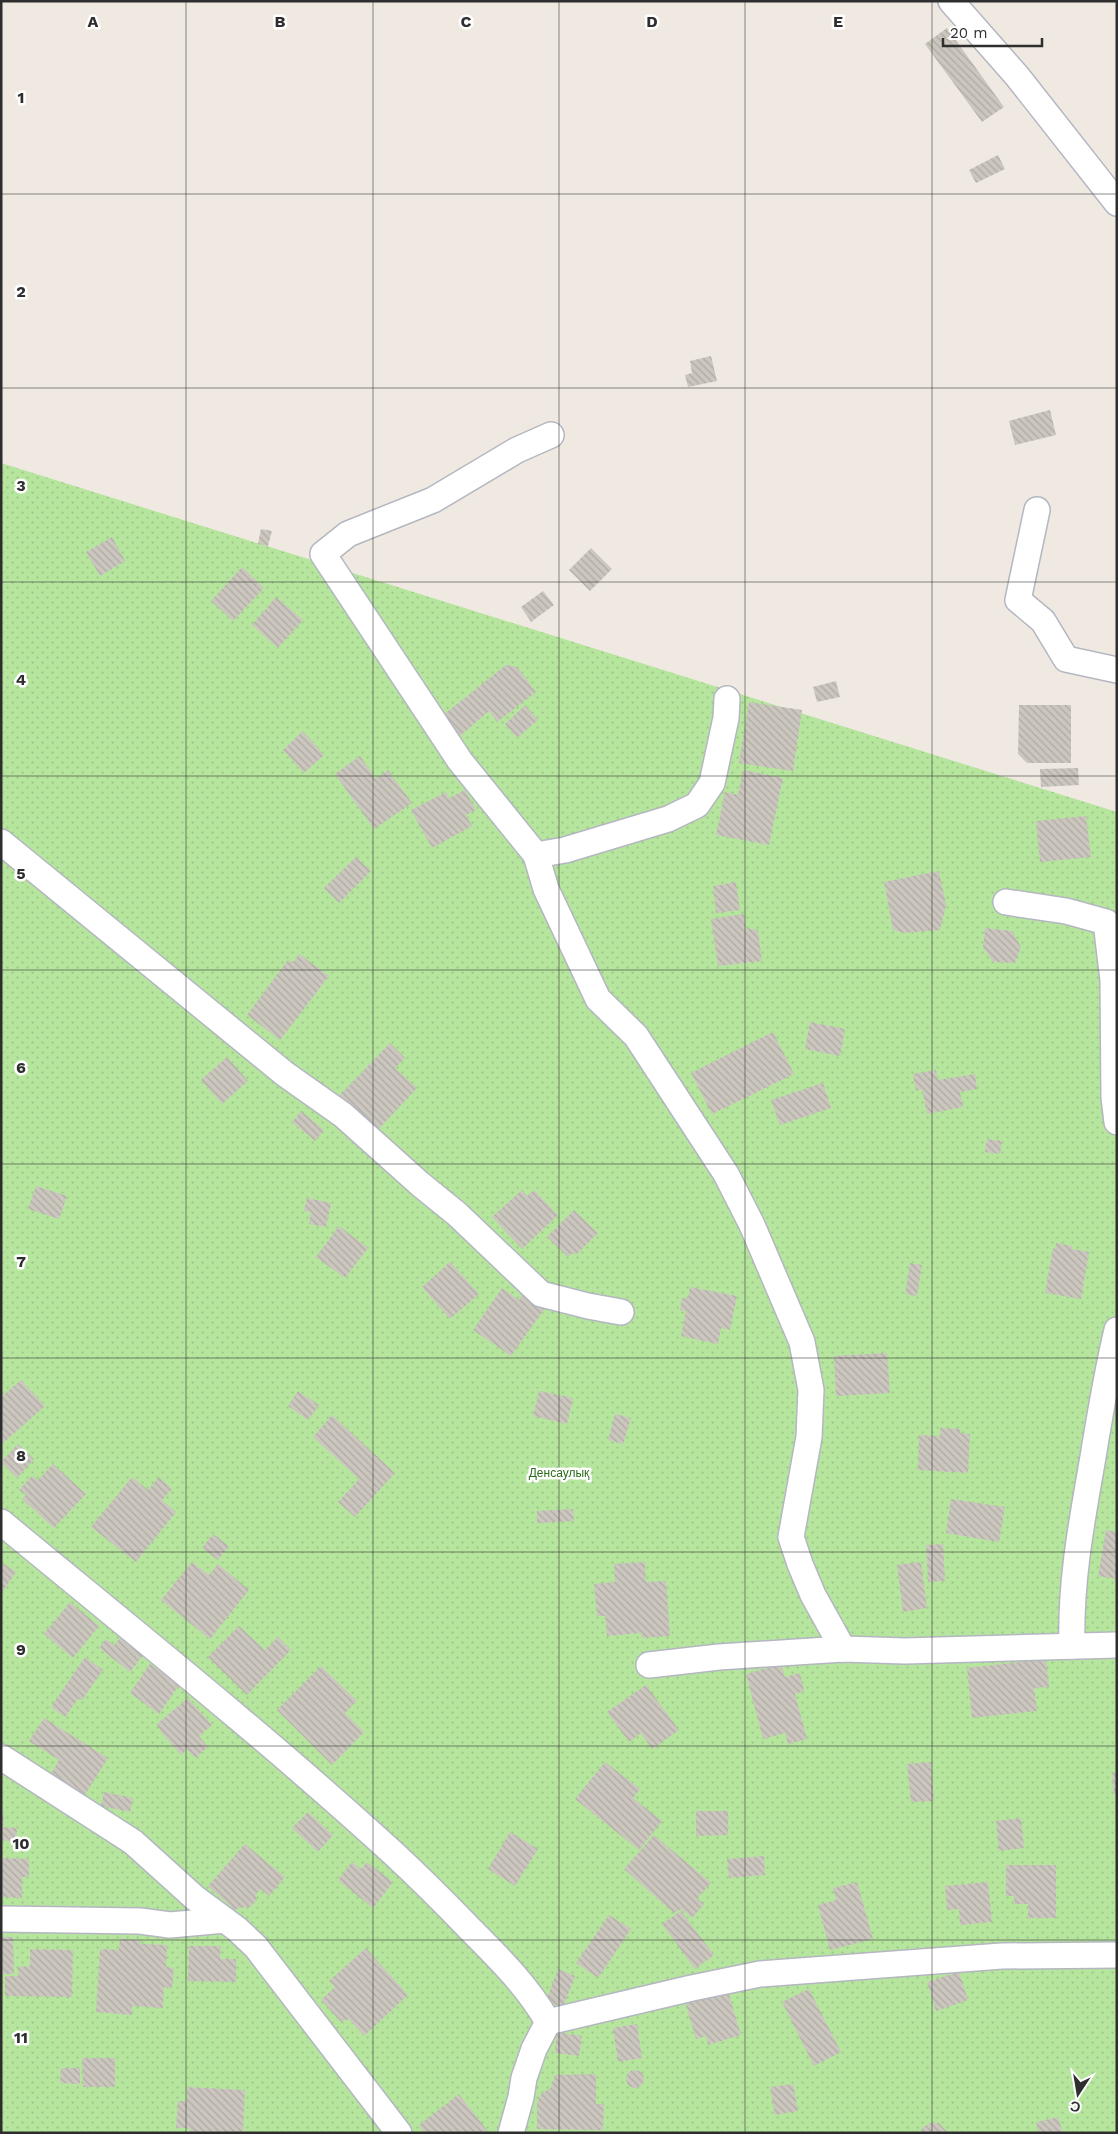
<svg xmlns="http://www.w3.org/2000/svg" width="1118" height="2134" viewBox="0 0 1118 2134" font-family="'Work Sans',sans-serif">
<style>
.garden{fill:url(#garden-dots)}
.building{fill:url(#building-back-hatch)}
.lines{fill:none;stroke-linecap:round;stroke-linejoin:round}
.street-casing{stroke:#b4b7c1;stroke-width:28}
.street{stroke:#fff;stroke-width:25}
.grid{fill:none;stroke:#2e2e2e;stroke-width:1;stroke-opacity:0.55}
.labels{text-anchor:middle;stroke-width:5;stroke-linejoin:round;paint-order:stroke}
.park-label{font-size:12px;fill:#2c6e1b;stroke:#fff}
.grid-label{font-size:16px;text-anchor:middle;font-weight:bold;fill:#2e2e2e;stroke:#fff;stroke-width:5;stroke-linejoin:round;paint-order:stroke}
</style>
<defs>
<pattern id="garden-dots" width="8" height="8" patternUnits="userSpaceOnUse" patternTransform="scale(1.25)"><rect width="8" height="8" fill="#b6e59e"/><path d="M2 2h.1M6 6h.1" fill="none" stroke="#9dc588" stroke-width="1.8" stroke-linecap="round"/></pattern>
<pattern id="building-back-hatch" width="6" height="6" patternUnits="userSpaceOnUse" patternTransform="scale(1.25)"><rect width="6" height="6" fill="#cbc7bf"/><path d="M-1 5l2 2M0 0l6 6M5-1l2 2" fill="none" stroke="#afaba4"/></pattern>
</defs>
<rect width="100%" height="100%" fill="#efe9e1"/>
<path class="garden" d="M1 463 1117 812V2133H1Z"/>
<g class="building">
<path d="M947 28 1004 107 982 122 925 44Z"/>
<path d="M998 155 1005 169 976 183 969 170Z"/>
<path d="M711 356 717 381 688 387 685 375 692 373 690 361Z"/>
<path d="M1050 410 1056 435 1015 445 1009 421Z"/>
<path d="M261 529 272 531 268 546 258 544Z"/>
<path d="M112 537 125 561 100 576 86 552Z"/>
<path d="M591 548 612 569 590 591 569 570Z"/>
<path d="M242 567 264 588 233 621 211 601Z"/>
<path d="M543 591 554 605 531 622 521 607Z"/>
<path d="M276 597 303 620 278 648 252 625Z"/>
<path d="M506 665 517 667 536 692 497 722 489 711 459 737 442 716Z"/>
<path d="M836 681 840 697 817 702 813 687Z"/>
<path d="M749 702 802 710 793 771 739 763Z"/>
<path d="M525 705 538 720 517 738 505 724Z"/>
<path d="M1019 705H1071V763H1027L1018 754Z"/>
<path d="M303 731 324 755 304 773 283 750Z"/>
<path d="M360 756 376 779 388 770 412 803 374 829 335 774Z"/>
<path d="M1078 768 1079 785 1041 787 1040 769Z"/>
<path d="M743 770 783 778 769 845 716 835 725 792 738 795Z"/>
<path d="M465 790 476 810 466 815 472 826 432 848 411 810 446 792 449 798Z"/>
<path d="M1086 816 1091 857 1040 862 1036 821Z"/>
<path d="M356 857 371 871 339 903 324 888Z"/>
<path d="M939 871 946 905 940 930 904 933 893 930 884 882Z"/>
<path d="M736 882 740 910 716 913 713 886Z"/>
<path d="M744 914 746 928 758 930 762 961 718 966 711 919Z"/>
<path d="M985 928 1012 931 1021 947 1015 963 993 962 983 947Z"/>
<path d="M299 954 329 976 280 1040 247 1015 288 960 293 963Z"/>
<path d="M810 1022 845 1029 840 1056 805 1049Z"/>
<path d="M773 1032 794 1074 712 1114 691 1073Z"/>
<path d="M390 1043 405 1058 395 1068 417 1088 377 1131 339 1096Z"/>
<path d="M227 1057 248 1081 222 1104 201 1080Z"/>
<path d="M936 1070 938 1080 975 1074 977 1089 960 1092 963 1107 927 1114 922 1089 916 1091 913 1074Z"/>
<path d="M823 1083 831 1108 780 1125 771 1100Z"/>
<path d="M301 1111 324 1130 315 1141 292 1122Z"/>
<path d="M987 1139 1002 1141 1000 1154 985 1152Z"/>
<path d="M36 1186 67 1196 59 1219 28 1209Z"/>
<path d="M522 1190 527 1196 534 1190 558 1215 522 1249 492 1217Z"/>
<path d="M307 1198 331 1203 326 1227 309 1224 311 1212 304 1211Z"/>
<path d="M574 1210 598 1233 576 1255 573 1252 568 1257 547 1237Z"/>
<path d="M339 1226 368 1248 345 1278 316 1257Z"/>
<path d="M1056 1243 1072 1246V1249L1089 1252 1081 1299 1045 1293 1053 1248 1055 1249Z"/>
<path d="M450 1262 479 1294 450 1319 422 1287Z"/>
<path d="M910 1263 922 1265 917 1296 905 1294Z"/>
<path d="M690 1287 737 1296 730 1330 721 1328 718 1344 681 1336 686 1311 680 1310 682 1298H688Z"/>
<path d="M502 1288 519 1300 524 1292 546 1307 511 1356 473 1330Z"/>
<path d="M887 1353 890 1393 836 1396 834 1356Z"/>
<path d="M21 1380 45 1406 1 1445V1397Z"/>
<path d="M298 1391 319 1405 308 1420 288 1406Z"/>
<path d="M539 1391 573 1398 567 1424 533 1416Z"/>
<path d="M615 1414 631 1418 623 1444 608 1440Z"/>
<path d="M332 1415 395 1473 355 1517 338 1502 359 1479 313 1437Z"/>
<path d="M940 1428 960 1429V1433L970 1434 968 1473 918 1470 919 1435 940 1436Z"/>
<path d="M18 1444 34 1459 17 1478 1 1462Z"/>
<path d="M53 1464 86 1494 54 1528 22 1499 26 1495 19 1490 32 1476 38 1480Z"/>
<path d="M132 1477 148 1490 159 1477 172 1489 162 1500 176 1512 136 1562 91 1527Z"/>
<path d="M951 1499 1005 1507 999 1542 946 1533Z"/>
<path d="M573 1509 574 1521 537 1523V1511Z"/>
<path d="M1106 1530 1117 1532V1579L1098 1576Z"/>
<path d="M213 1534 229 1546 218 1560 202 1548Z"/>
<path d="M943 1544 945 1581 928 1582 926 1545Z"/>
<path d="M1 1562 16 1572 1 1594Z"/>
<path d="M192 1562 209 1575 218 1564 249 1590 210 1639 161 1600Z"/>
<path d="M645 1562 646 1582 666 1581 670 1636 642 1638 641 1633 607 1636 605 1616H597L594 1584 615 1582 614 1564Z"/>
<path d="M921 1562 927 1608 903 1612 897 1565Z"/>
<path d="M70 1602 99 1626 73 1658 44 1634Z"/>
<path d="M239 1626 265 1650 278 1637 291 1650 247 1695 208 1657Z"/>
<path d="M122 1636 144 1654 130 1672 99 1648 106 1639 114 1645Z"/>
<path d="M85 1657 103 1670 82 1700 78 1699 65 1717 51 1707Z"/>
<path d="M1046 1659 1049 1687 1034 1688 1037 1711 972 1718 967 1668Z"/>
<path d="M150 1664 180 1684 159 1714 130 1693Z"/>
<path d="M781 1664 785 1677 800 1673 804 1691 795 1694 807 1739 788 1744 785 1733 763 1739 746 1674Z"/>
<path d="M321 1666 357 1701 345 1713 364 1732 332 1765 277 1710Z"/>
<path d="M646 1685 679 1730 652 1749 641 1733 629 1742 607 1712Z"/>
<path d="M188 1698 212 1725 199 1736 208 1747 195 1758 187 1749 181 1755 161 1732 157 1724Z"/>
<path d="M44 1718 108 1758 83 1798 49 1778 59 1760 29 1741Z"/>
<path d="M605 1762 640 1789 633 1798 662 1821 639 1850 575 1799Z"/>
<path d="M931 1762 934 1801 911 1802 907 1764Z"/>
<path d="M1112 1773H1117V1794H1114Z"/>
<path d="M104 1792 133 1798 130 1812 101 1806Z"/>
<path d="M1 1811H3L4 1825H1Z"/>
<path d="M696 1811H728V1835L696 1836Z"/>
<path d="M308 1812 333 1835 318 1852 292 1828Z"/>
<path d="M1021 1818 1024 1848 999 1851 996 1821Z"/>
<path d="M1 1827 17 1828 16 1842 1 1840Z"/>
<path d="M510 1832 538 1849 515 1886 488 1869Z"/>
<path d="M654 1835 711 1883 697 1898 704 1904 692 1918 681 1909 674 1913 624 1869Z"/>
<path d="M245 1844 285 1877 269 1896 261 1889 255 1895 257 1900 250 1907 238 1908 235 1910 208 1886Z"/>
<path d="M764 1856 765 1875 729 1878 727 1859Z"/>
<path d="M1 1858 29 1859V1877H22V1898L1 1897Z"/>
<path d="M352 1862 361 1869 367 1862 393 1882 373 1908 338 1880Z"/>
<path d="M1006 1865H1056V1918H1028V1904H1014V1896H1006Z"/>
<path d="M857 1882 873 1939 830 1950 818 1905 836 1900 833 1888Z"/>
<path d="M988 1882 992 1922 960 1925 959 1909 947 1910 945 1886Z"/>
<path d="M681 1911 714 1955 695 1969 662 1924Z"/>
<path d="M609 1915 631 1929 598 1978 576 1963Z"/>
<path d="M1 1937H13L14 1974H1Z"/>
<path d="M120 1939 140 1940 141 1944 167 1945 166 1967 174 1968 172 1988 164 1987 163 2008 132 2006V2015L96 2012 100 1949 119 1950Z"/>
<path d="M189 1946H221L220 1959H236V1982L188 1981Z"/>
<path d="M366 1948 408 1995 364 2036 349 2019 341 2022 321 2000 335 1987 329 1981Z"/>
<path d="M30 1949 73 1950 72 1997 5 1996V1976H18V1967L30 1966Z"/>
<path d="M558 1969 575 1976 563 2007 546 2001Z"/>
<path d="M959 1972 968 2000 936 2011 927 1982Z"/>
<path d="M809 1989 841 2052 814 2066 782 2002Z"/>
<path d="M728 1991 741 2035 708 2045 706 2036 696 2039 685 2002Z"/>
<path d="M637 2024 642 2058 618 2062 613 2028Z"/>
<path d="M557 2032 582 2036 579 2056 555 2053Z"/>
<path d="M82 2058H115V2087H83Z"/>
<path d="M61 2068H80V2084L60 2083Z"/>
<circle cx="635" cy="2079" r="9"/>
<path d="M596 2074V2104H604L603 2130 537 2129V2103L541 2094 551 2088 555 2075Z"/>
<path d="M793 2084 798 2111 775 2115 770 2087Z"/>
<path d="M187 2087 245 2090 243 2133H190V2128H176L178 2101H187Z"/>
<path d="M459 2094 489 2133H425L419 2125Z"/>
<path d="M1058 2117 1063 2133H1039L1036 2122Z"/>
<path d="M930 2123H939L948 2133H920L922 2128Z"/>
</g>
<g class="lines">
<defs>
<g id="street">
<path d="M951 1 1017 76 1117 203"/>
<path d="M551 435 517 450 433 500 348 534 323 554 460 761 536 855 546 889 598 999 636 1036 726 1174 752 1225 802 1342 811 1390 809 1437 791 1537 800 1564 813 1595 843 1649"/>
<path d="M1037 510 1018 600 1043 621 1066 659 1117 670"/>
<path d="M1 842 285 1074 343 1115 420 1184 457 1214 541 1294 588 1306 621 1312"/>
<path d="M536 855 565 850 668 819 697 805 712 783 726 718 727 699"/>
<path d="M1006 902 1066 911 1106 922 1113 980 1114 1097 1117 1122"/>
<path d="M1 1522C133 1631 267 1738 393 1853 420 1878 446 1904 471 1930 500 1959 528 1987 548 2022L534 2049 524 2078 521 2097 511 2133"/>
<path d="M1072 1646C1070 1582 1082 1520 1093 1457 1100 1414 1107 1372 1117 1330"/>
<path d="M649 1665 719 1657 843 1649 905 1651 1117 1645"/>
<path d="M1 1757 133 1842 195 1898 237 1929 256 1947 399 2133"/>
<path d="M1 1919 140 1921 170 1925 225 1920"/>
<path d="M548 2022 692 1988 760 1974 1002 1956 1117 1955"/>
</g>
</defs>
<use href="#street" class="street-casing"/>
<use href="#street" class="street"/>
</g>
<path class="grid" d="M186 1V2133M373 1V2133M559 1V2133M745 1V2133M932 1V2133M1 194H1117M1 388H1117M1 582H1117M1 776H1117M1 970H1117M1 1164H1117M1 1358H1117M1 1552H1117M1 1746H1117M1 1940H1117"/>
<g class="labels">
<g class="park-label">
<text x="559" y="1477">Денсаулық</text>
</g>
</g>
<g class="grid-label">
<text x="93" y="27">A</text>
<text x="280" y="27">B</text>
<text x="466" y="27">C</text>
<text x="652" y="27">D</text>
<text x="838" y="27">E</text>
<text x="21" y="103">1</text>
<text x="21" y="297">2</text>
<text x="21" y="491">3</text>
<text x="21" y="685">4</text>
<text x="21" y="879">5</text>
<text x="21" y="1073">6</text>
<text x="21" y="1267">7</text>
<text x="21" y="1461">8</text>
<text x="21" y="1655">9</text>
<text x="21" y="1849">10</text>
<text x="21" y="2043">11</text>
</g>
<rect width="1118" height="2134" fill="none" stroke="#2e2e2e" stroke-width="5"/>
<g transform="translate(1078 2094) rotate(192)" stroke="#ffffff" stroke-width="4" paint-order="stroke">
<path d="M0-4L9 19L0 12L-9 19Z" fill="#2e2e2e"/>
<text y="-8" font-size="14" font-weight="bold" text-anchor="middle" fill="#2e2e2e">С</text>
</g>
<path d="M943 38v8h99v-8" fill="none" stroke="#2e2e2e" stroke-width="2.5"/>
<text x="950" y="38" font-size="15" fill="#2e2e2e" stroke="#ffffff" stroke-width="4" paint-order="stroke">20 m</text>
</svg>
